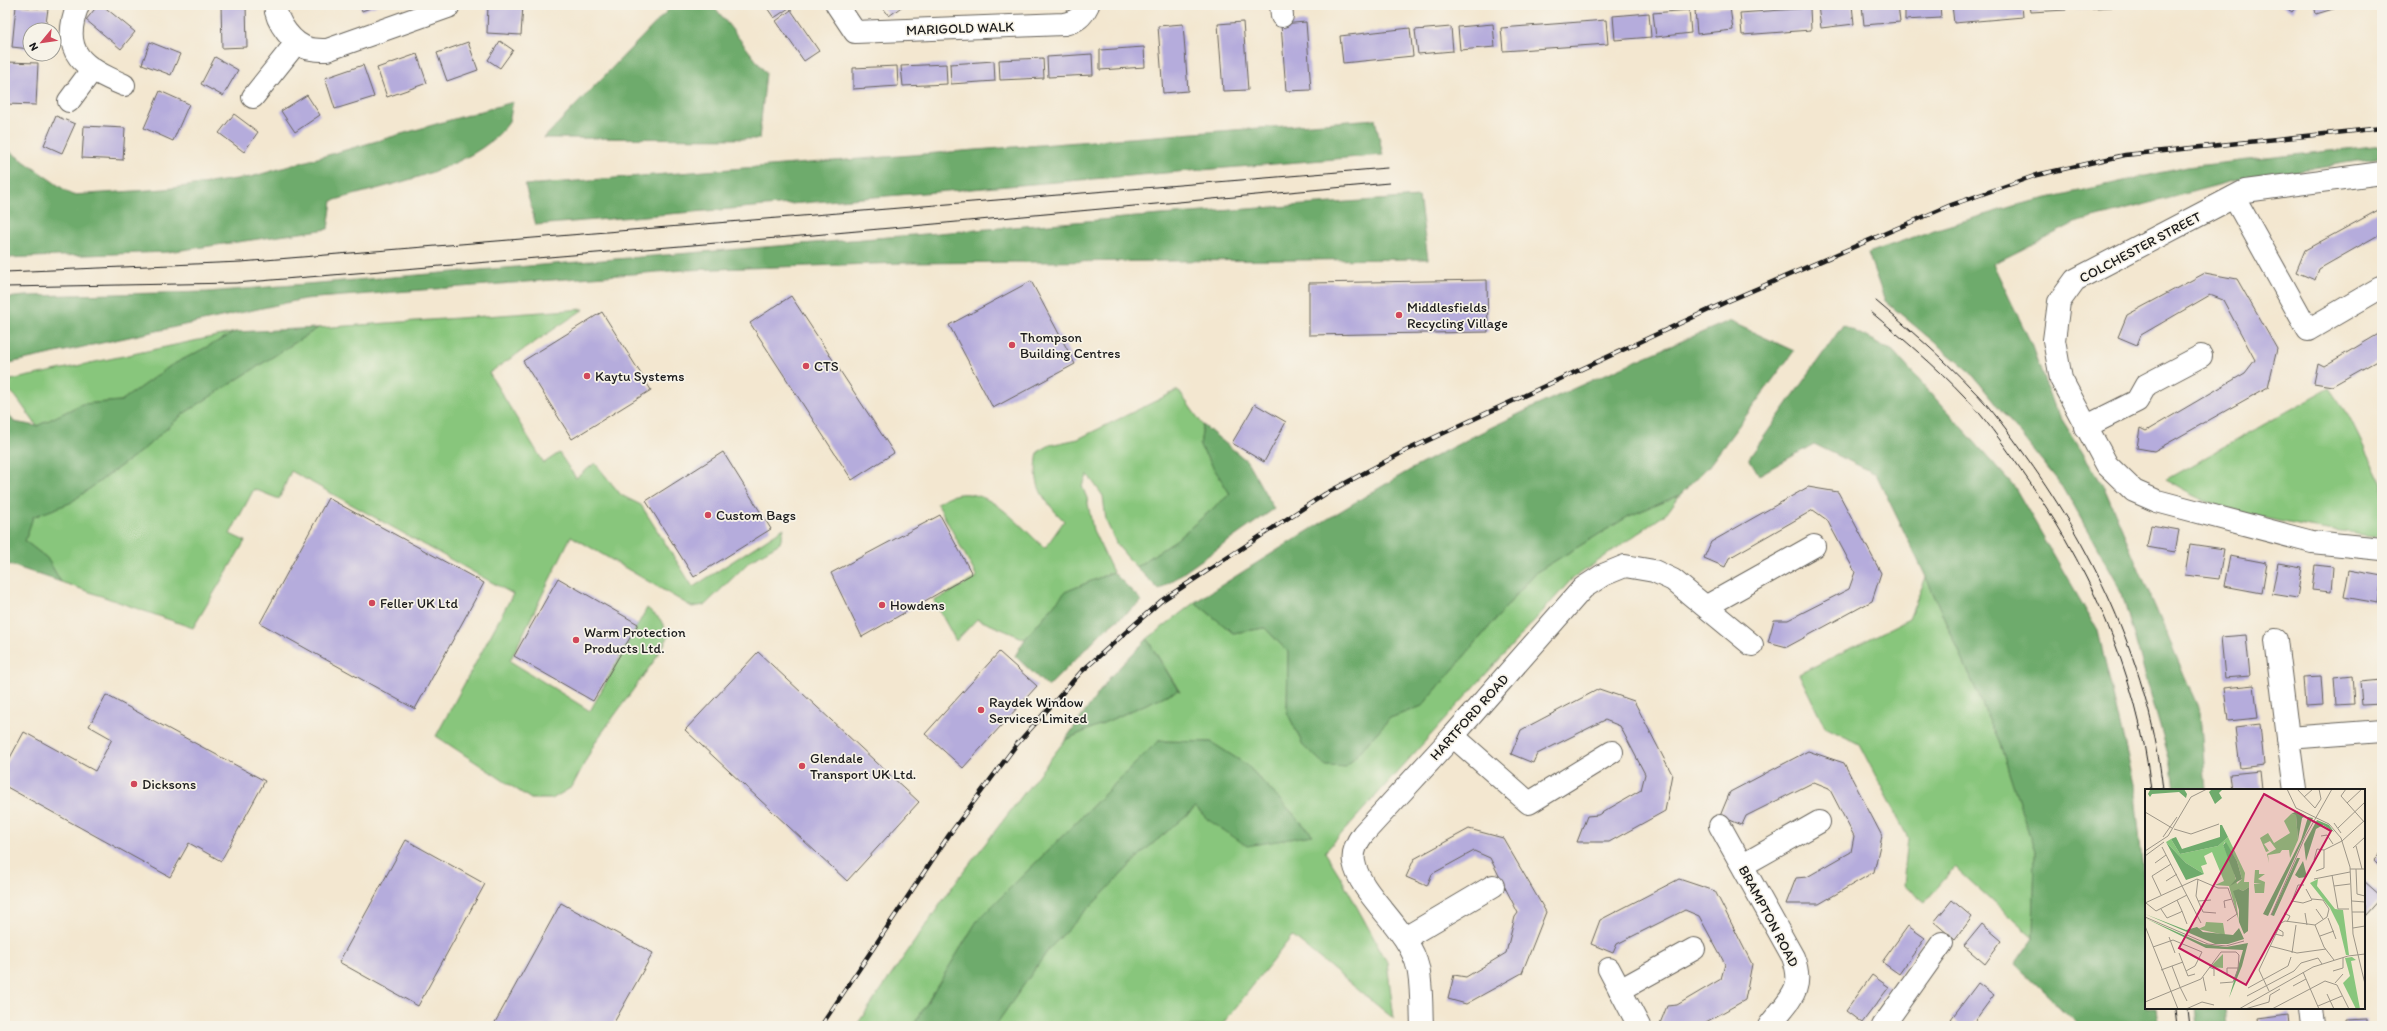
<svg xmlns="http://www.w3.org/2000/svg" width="2387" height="1031" viewBox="0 0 2387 1031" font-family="Itim,sans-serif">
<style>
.green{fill:#88c67c;stroke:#52714c}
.forest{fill:#6eab6c;stroke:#456444}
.building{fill:#b5acdc}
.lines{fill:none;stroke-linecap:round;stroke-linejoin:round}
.minor-casing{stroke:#67635b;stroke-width:24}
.minor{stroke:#fff;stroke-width:22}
.tram{stroke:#1c1c1c;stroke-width:1}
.rail-casing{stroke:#1c1c1c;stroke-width:4.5}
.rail{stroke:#f7f3e8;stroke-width:3;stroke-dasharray:9;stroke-linecap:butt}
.poi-dot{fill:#d1495b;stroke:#f7f3e8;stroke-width:1.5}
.labels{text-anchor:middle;stroke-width:3.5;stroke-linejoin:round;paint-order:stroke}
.street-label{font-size:14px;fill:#1c1c1c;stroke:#f7f3e8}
.poi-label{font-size:14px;fill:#1c1c1c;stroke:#f7f3e8;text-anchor:start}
.inset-road{fill:none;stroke:#9d9688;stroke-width:1}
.view{fill:#c2185b;fill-opacity:0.15;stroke:#c2185b;stroke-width:2}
.inset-edge{fill:none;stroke:#1c1c1c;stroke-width:2}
</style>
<rect width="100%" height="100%" fill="#f7f3e8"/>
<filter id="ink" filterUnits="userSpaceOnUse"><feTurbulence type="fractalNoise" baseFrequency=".025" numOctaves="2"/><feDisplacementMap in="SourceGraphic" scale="8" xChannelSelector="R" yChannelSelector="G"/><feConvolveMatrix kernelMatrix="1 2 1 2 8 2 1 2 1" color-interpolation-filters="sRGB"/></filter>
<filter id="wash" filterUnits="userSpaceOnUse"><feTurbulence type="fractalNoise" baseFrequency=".012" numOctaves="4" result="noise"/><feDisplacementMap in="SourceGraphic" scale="16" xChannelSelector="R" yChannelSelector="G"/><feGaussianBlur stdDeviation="0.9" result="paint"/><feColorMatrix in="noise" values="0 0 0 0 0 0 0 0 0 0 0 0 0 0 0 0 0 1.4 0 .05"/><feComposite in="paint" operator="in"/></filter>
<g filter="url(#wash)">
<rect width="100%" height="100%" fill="#f3e7d0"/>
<g class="green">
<path d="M584 309 489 373 544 463 559 453 576 478 595 463 621 495 641 505 693 587 784 528 780 543 751 560 705 605 692 607 571 536 510 661 590 711 647 608 660 619 669 636 654 661 596 741 572 787 552 799H531L436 736 513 594 291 471 279 499 254 489 230 534 245 541 193 628 61 582 47 558 25 541 33 517 70 503 144 449 183 414 318 328Z"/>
<path d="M236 332 170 366 121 401 82 404 37 426 16 397 6 387V381Z"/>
<path d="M2329 388 2349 417 2382 484 2381 537C2323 531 2261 520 2206 501 2192 496 2178 487 2165 480Z"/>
<path d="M1178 390 1203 425 1200 446 1230 494 1176 540 1136 567 1117 545 1106 521 1103 496 1088 475 1082 486 1087 498 1093 530 1113 572 1065 592 1025 639 977 619 956 641 934 601 977 577 937 503C981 473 1015 523 1045 548L1064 521C1041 497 1032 486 1038 452L1050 445 1078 439Z"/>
<path d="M1680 495 1667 513 1571 580 1325 852 1340 876 1387 962 1394 1019 1292 936 1221 1026H995L1049 949 1143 852 1196 807 1207 819 1313 835 1247 765 1211 742 1158 741 977 921 913 1026H856L955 883 1065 740 1178 690 1180 692 1147 639 1195 602 1233 633 1265 628 1288 652 1287 712 1303 745 1346 767 1390 718 1422 706 1535 573 1629 516Z"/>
<path d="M1926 577 2000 744 2035 852 2033 938 1955 867 1925 902 1903 885 1908 838 1859 744 1825 727 1799 674 1909 619Z"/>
</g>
<g class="forest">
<path d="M673 5H713L766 73 759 139 544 138Z"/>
<path d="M513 102C511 108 511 120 507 125 472 171 385 185 332 201L328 229 168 252 5 258V148L72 195 165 189 251 177Z"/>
<path d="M1375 119 1383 155 536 225 525 185Z"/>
<path d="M2382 145V157L2233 181 2075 223 1993 264 2030 341 2053 405 2104 487 2200 712 2206 790H2174L2171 765 2121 590 2063 487 1971 373 1885 301 1868 253 1937 229 2017 205 2186 167Z"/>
<path d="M1419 197 1428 259 904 263 684 270 304 299 5 364V298L26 296 207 292 1161 215Z"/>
<path d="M1729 321 1794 351 1708 467 1680 495 1629 516 1535 573 1422 706 1390 718 1346 767 1326 766 1303 745 1287 712 1288 652 1265 628 1233 633 1195 602C1266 557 1337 512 1410 470 1512 413 1621 367 1729 321Z"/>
<path d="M1843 325 1893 351 2014 486 2098 631 2134 784 2146 900V1008H2157L2159 1026H2080L2015 964 2033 938 2035 852 2000 744 1926 577 1876 474 1814 444 1759 475 1749 458Z"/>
<path d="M318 328 183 414 144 449 70 503 33 517 25 541 47 558 61 582 5 563V408L14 422 37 426 82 404 121 401 170 366 236 332Z"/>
<path d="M1203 425 1247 461 1274 509 1159 590 1136 567 1176 540 1230 494 1200 446Z"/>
<path d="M1113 572 1142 601 1102 632 1048 687 1015 656 1025 639 1065 592Z"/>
<path d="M1147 639 1178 690 1065 740 1110 677Z"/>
<path d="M1158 741 1211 742 1247 765 1313 835 1247 846 1207 819 1196 807 1143 852 1049 949 995 1026H913L977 921Z"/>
<path d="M2195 1008H2225L2227 1026H2197Z"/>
</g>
<g id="blocks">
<g class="building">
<path d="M98 5H102L135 32 121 49 86 20Z"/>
<path d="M221 5H246L247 47 222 48Z"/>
<path d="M360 5H378L362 11Z"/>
<path d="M488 5H523L521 35 487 33Z"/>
<path d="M765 5H787L789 8 774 18Z"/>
<path d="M881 5H904L889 16Z"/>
<path d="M1818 5H1852L1854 24 1821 28Z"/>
<path d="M1862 5H1898L1900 22 1864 25Z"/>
<path d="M1905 5H1940L1941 18 1905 20Z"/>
<path d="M1952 5H2022L2023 17 1954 23Z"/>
<path d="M2030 5H2066V10L2031 12Z"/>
<path d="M2077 5H2112V7L2077 9Z"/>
<path d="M2282 5H2297L2292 12Z"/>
<path d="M2314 5H2347L2316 14Z"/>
<path d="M16 6 48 9 45 30H30V49L12 47Z"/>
<path d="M1730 7 1733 30 1697 34 1695 10Z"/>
<path d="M1810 8 1811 30 1742 35 1740 13Z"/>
<path d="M791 10 819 51 804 61 776 21Z"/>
<path d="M1689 10 1691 33 1656 37 1653 13Z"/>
<path d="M1649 13 1651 37 1615 40 1613 16Z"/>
<path d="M1606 20 1608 44 1503 51 1501 28Z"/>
<path d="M1243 22 1248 90 1223 91 1218 24Z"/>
<path d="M1306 22 1311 90 1286 91 1281 24Z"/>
<path d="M1183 24 1188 91 1163 93 1158 26Z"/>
<path d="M1493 24 1495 47 1460 50 1458 27Z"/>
<path d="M1451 27 1453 51 1418 54 1415 30Z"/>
<path d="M1410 28 1413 56 1343 63 1340 36Z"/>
<path d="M500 41 513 50 500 68 488 60Z"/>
<path d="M150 42 180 54 171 75 142 64Z"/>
<path d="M468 42 478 70 447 81 437 53Z"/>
<path d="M1144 47 1145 67 1100 70V50Z"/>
<path d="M417 54 427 83 387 97 377 68Z"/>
<path d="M1092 54 1093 75 1048 77 1047 57Z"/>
<path d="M215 57 238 70 223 96 201 84Z"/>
<path d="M1043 58 1044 78 1000 80 999 60Z"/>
<path d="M994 61 995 81 951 84 950 64Z"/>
<path d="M7 62 38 63 36 105 5 104Z"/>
<path d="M946 64 947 84 903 86 901 66Z"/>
<path d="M363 65 374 97 335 109 325 78Z"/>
<path d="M897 66 898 86 853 89V68Z"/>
<path d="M160 91 189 104 173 141 144 128Z"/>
<path d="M307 95 320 115 295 132 281 111Z"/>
<path d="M234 114 258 132 244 152 219 133Z"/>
<path d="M56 116 75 124 62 153 44 145Z"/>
<path d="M84 126 125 128 123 160 82 158Z"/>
<path d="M2382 208V233L2319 269 2315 280 2296 272 2305 250Z"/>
<path d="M2205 273 2237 279 2277 349 2268 387 2154 451 2137 448 2140 428 2146 431 2245 373 2255 360 2223 300 2210 295 2141 335 2137 345 2118 337 2127 315Z"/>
<path d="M1487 280 1488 332 1309 335V283Z"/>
<path d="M1031 281 1075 364 993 408 949 325Z"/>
<path d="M791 296 894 453 852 480 750 323Z"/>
<path d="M602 312 651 390 572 439 523 361Z"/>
<path d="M2382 332V358L2332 386 2314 383 2318 363 2324 366Z"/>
<path d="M1255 404 1286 422 1264 462 1232 443Z"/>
<path d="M723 452 771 529 694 577 646 501Z"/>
<path d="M1808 487 1838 492 1881 573 1872 601 1787 647 1768 642 1774 620H1788L1849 589 1855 572 1827 520 1813 510 1729 558 1725 567 1704 558 1711 542Z"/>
<path d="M328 498 484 583 415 709 260 623Z"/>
<path d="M940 515 972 574 862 637 831 573Z"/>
<path d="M2151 525 2179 530 2175 552 2147 547Z"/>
<path d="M2190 544 2224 549 2219 579 2185 575Z"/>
<path d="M2230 556 2267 563 2262 593 2224 586Z"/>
<path d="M2278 563 2302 567 2297 598 2272 594Z"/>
<path d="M2315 565 2333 567 2331 592 2312 590Z"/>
<path d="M2349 570 2382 576 2378 603 2344 597Z"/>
<path d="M558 578 638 624 593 701 514 656Z"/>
<path d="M2246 635 2250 676 2225 678 2221 637Z"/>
<path d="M758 652 919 802 847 881 685 730Z"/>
<path d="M999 652 1037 686 963 768 925 734Z"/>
<path d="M2352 675 2354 704 2336 705 2334 677Z"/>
<path d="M2321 676 2323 705 2305 706 2303 677Z"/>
<path d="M2382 680V704L2362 705 2360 682Z"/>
<path d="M2254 685 2258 718 2228 721 2224 688Z"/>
<path d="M1599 689 1634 701 1672 774 1665 811 1609 842H1577L1587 816 1598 815 1641 790 1645 774 1620 726 1605 720 1537 754 1533 763 1511 754 1521 730Z"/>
<path d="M106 695 265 781 221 861 189 843 170 877 5 786V767L24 732 95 771 112 739 89 726Z"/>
<path d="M2260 724 2264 765 2240 768 2235 727Z"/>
<path d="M1808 751 1844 763 1882 836 1874 872 1819 904H1786L1796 878 1807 877 1851 852 1854 836 1829 788 1814 782 1746 816 1742 825 1720 816 1730 792Z"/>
<path d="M2260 771 2262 790H2232L2230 774Z"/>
<path d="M1469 829 1503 838 1546 912 1522 973 1466 1004 1448 999 1454 975 1466 977 1506 953 1515 917 1518 913 1490 858 1474 851 1432 874 1427 886 1406 877 1414 859Z"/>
<path d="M406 840 485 884 418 1006 339 962Z"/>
<path d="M2382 852V868L2374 860Z"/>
<path d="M1679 879 1715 891 1752 964 1745 1000 1699 1026H1659L1667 1006 1677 1005 1721 979 1725 964 1699 916 1685 910 1617 944 1613 953 1591 944 1600 920Z"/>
<path d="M2364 881 2382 897 2364 917Z"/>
<path d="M1952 900 1972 917 1955 940 1934 922Z"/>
<path d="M561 903 653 953 612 1026H493Z"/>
<path d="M1982 924 2002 941 1985 964 1964 946Z"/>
<path d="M1908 926 1925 938 1899 974 1882 962Z"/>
<path d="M1872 975 1889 987 1862 1023 1846 1011Z"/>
<path d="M1978 983 1994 995 1971 1026H1961L1951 1019Z"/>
<path d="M2289 1014 2290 1026H2260L2259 1018Z"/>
<path d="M2367 1019V1026H2345V1020Z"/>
</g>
</g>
</g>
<g filter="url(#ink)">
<use href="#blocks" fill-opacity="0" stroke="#67635b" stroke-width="1"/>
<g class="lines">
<defs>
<g id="minor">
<path d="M78 5C59 53 84 68 124 85"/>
<path d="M275 5C276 22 293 46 311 49 316 50 321 50 327 50L448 7"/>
<path d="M837 5 855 32 1064 24C1077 21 1082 17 1088 5"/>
<path d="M1281 5 1282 16"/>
<path d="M253 97 296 43"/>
<path d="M69 101 92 70"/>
<path d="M2382 173 2245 191 2075 280 2059 302 2054 340 2061 379 2107 465 2134 491 2157 501 2312 542 2382 549"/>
<path d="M2234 197 2308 330 2380 288"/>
<path d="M2085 427 2137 401 2146 385 2201 356"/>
<path d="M1707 606 1814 546"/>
<path d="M2276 640 2288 738"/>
<path d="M1453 736 1529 803 1612 752"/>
<path d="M2295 790 2288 738 2382 731"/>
<path d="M1720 826 1793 957C1806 991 1788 1000 1769 1026"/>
<path d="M1743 865 1819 822"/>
<path d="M1405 938 1493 886"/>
<path d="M1609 969 1639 1026"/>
<path d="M1620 990 1694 949"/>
<path d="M2311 1008 2313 1026"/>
<path d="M1422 1026C1421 1007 1422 986 1418 968 1409 928 1360 896 1354 862 1352 851 1357 842 1363 834L1453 736 1583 588 1603 575 1625 566 1654 571 1673 580 1752 645"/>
<path d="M1883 1026 1942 943"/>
</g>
</defs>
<use href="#minor" class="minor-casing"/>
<use href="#minor" class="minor"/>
<g class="tram">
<path d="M5 272 241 262 1387 168"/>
<path d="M5 287 236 283 813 235 1389 183"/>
<path d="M1876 301C1909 329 1942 357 1972 389 1992 409 2010 434 2027 458 2097 556 2150 669 2163 790"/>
<path d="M1871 312C1903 339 1936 366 1965 397 1984 417 2001 441 2017 464 2086 560 2138 671 2151 790"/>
<path d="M2175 1008 2177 1026"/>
<path d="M2187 1008 2189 1026"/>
</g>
<defs>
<path id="rail" d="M821 1026 949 835 1017 744 1081 672 1161 601 1325 494 1405 451 1726 302 1951 205 2037 175 2125 155 2382 128"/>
</defs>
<use href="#rail" class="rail-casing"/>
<use href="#rail" class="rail"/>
</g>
</g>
<g class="poi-dot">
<circle cx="1399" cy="315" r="4"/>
<circle cx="1012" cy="345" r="4"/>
<circle cx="806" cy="366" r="4"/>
<circle cx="587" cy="376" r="4"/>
<circle cx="708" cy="515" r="4"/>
<circle cx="372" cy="603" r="4"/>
<circle cx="882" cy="605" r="4"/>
<circle cx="576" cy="640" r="4"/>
<circle cx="981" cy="710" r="4"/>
<circle cx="802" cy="766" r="4"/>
<circle cx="134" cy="784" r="4"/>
</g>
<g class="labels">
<g class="street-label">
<text transform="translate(960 28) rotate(-2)" y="5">MARIGOLD WALK</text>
<text transform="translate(2140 247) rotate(-28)" y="5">COLCHESTER STREET</text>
<text transform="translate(1469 717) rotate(-48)" y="5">HARTFORD ROAD</text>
<text transform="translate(1769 916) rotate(62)" y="5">BRAMPTON ROAD</text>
</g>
<g class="poi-label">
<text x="1407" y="312">Middlesfields<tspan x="1407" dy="16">Recycling Village</tspan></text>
<text x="1020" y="342">Thompson<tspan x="1020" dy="16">Building Centres</tspan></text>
<text x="814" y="371">CTS</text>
<text x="595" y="381">Kaytu Systems</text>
<text x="716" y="520">Custom Bags</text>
<text x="380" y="608">Feller UK Ltd</text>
<text x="890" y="610">Howdens</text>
<text x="584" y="637">Warm Protection<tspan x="584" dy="16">Products Ltd.</tspan></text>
<text x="989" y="707">Raydek Window<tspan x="989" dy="16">Services Limited</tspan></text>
<text x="810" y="763">Glendale<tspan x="810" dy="16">Transport UK Ltd.</tspan></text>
<text x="142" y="789">Dicksons</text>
</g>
</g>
<g transform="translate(2145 789)">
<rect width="220" height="220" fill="#f3e7d0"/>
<path d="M146 25 151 26 153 51 145 69 144 61H137L135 64 123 66 124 74 122 65 131 60 125 52 119 55 124 62 121 63 115 49 123 44 129 54 145 44 139 32ZM83 48 100 84 99 93H104V98L98 102 94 100 90 106 94 133 84 97 70 96 79 92 67 63 59 67 62 75 56 77 59 85 41 74 21 53 26 50 35 65 73 57ZM80 53 92 72 97 90 92 95 87 76 78 56ZM110 81H114V85H120L113 90 120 93 119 104H110L109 95H116L109 94ZM173 90 172 97 190 120 198 121 204 166H201L194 137 185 119 165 94ZM61 133 78 134 80 146 53 140 60 137ZM78 165V179L67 178 66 177ZM207 168 211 171 206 172 215 220H211L198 194 205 187 200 169Z" fill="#88c67c" fill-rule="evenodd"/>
<path d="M16 0H39L42 5 41 9 34 3 7 5 5 8 3 5 5 1ZM67 0H78L74 4 77 9 70 15 64 3ZM152 22 161 27 157 29 153 51 151 26 146 25ZM163 28 168 29 166 33 123 127 118 125 156 51ZM172 31 184 36 189 43 178 36 171 40 161 72 159 55ZM75 36H77L83 48 73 57 35 65 26 50 31 48 37 60 75 48ZM21 53 41 74 59 85 41 91ZM81 53 92 72 97 90 85 97 91 90 78 56ZM152 69H155L129 127 126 126ZM158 72 162 88 154 89 150 86ZM104 98 103 142 99 145 94 133V121L88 102 94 100 98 102ZM0 125 41 141 52 138 58 143 88 146 94 139 99 150 83 155H70ZM0 129 59 155 81 158 103 154 97 177 84 209 98 161 61 159Z" fill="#6eab6c"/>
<path class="inset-road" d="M142 0 151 19 184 35 196 49 205 78 208 145 220 195M152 0 170 19 176 10 174 0M201 0 196 7 220 34M159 8 168 0M202 14 217 0M0 23 27 39M189 34 196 44M193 39 220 13M29 40 46 45 74 35M176 47 182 46 188 55M18 48 32 28M197 52 220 31M211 57 217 80M17 58 56 134M208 59 220 48M0 62 23 47 46 8 62 0M0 67 19 53M169 71 172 60 179 61M10 74 21 66M205 80H220M211 80 212 105 220 107M171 82 179 79V61L197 52M187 86 193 120H204M53 90 51 107 58 123 71 124M169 90 205 83M21 92 32 85M159 96H153L147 112 158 114 167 111 161 100M189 97 205 95M16 106 7 87 26 75M167 110 178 111 184 120 182 128 170 136M53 112 66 111M207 112 220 113M0 114 52 90 73 99H83L92 125 82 132M1 114 11 122 42 106M80 119 79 112 87 110M16 120 22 129 36 123 37 122 32 111M171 120 178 130M37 122 42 135M207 123H220M139 124 145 127 142 133M160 124 162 136M126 126 160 48 187 0M0 128 63 155 81 157 99 152M183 129 191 150M170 136 179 158 189 171M0 137 33 220M208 139 220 137M130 145 138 147V143L133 140M175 147 189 142M24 148 30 164M125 157 152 164 181 160M8 158 28 151 57 163 50 177 41 182M34 164 43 187 50 185M147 164 151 136M27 177 35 198M64 178 69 180V187M16 181 38 173M188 182 198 179V169M158 183 174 220M82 185V179H93M58 188 61 202M190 194 198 185M148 197 161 190M35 198 42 212M103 199 143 177 146 168M124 202 114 181 136 134 140 132 170 136M182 205 189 220M102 207 149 182 156 174 173 169 177 175M0 213 56 190 76 163H91L94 166 93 180 88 193 75 194M173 217 197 207M41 220 57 213 69 216M94 220 168 178 203 167 220 165M100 220 124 213 125 206 135 200M127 220 180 192 192 196 204 220"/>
<path class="view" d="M119 5 186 42 101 196 34 159Z"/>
<rect width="220" height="220" class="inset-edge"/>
</g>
<rect width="2387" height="1031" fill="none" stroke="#f7f3e8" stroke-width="20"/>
<g transform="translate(42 42) rotate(241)"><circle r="19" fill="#f7f3e8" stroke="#9f9d96"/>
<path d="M0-3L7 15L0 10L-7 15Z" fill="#d1495b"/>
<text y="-6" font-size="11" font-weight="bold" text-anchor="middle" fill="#1c1c1c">N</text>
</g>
</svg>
